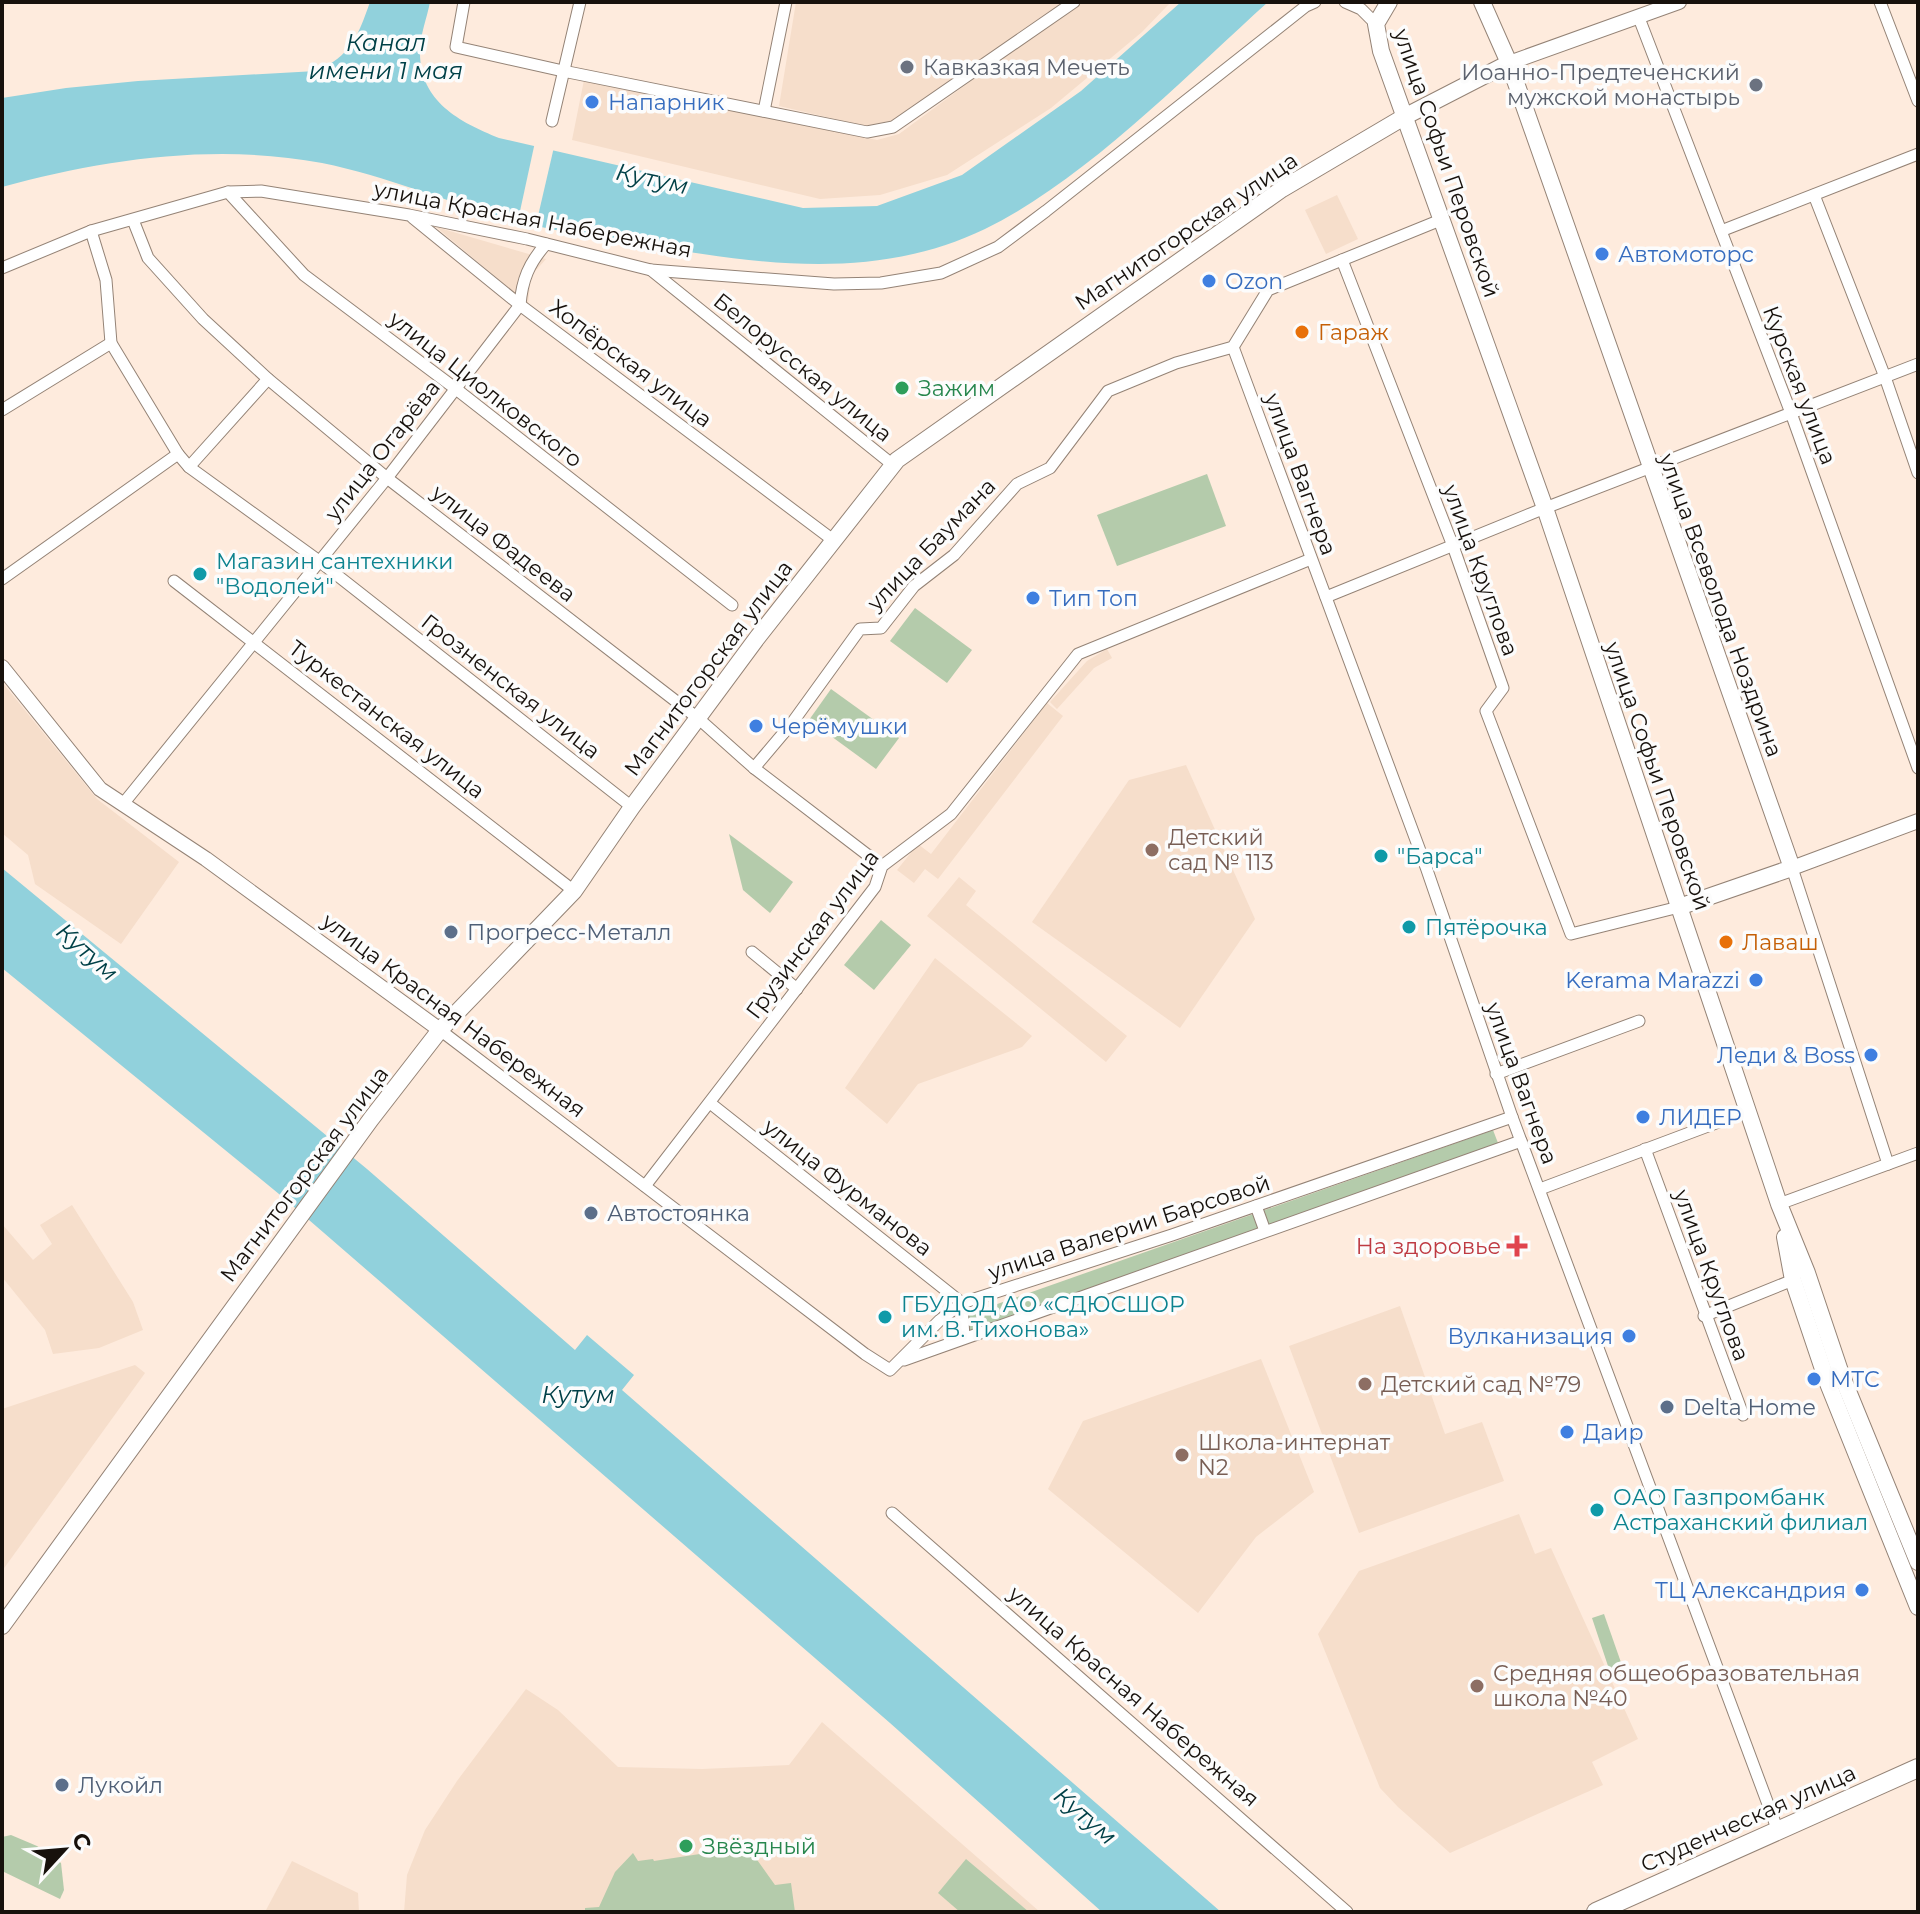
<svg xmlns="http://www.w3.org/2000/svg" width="1920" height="1914" viewBox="0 0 1920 1914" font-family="Montserrat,sans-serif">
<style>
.built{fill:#f6decb}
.green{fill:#b4cbab}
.water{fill:#91d1dc}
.pier{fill:#feebdd}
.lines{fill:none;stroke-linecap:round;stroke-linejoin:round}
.minor-casing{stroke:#948376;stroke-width:13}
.tertiary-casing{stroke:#948376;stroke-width:16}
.secondary-casing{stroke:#948376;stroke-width:18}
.primary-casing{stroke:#948376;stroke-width:20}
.minor{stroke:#fff;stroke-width:11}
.tertiary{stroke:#fff;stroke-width:14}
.secondary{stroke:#fff;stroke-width:16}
.primary{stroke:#fff;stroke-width:18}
.worship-dot{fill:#6b7280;stroke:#fcfcfc;stroke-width:3}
.shop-dot{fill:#3f7fe0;stroke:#fcfcfc;stroke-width:3}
.food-dot{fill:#e8710a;stroke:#fcfcfc;stroke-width:3}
.leisure-dot{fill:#2e9e5b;stroke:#fcfcfc;stroke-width:3}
.culture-dot{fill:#0f9aa8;stroke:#fcfcfc;stroke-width:3}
.education-dot{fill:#8d6e63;stroke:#fcfcfc;stroke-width:3}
.service-dot{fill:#5c6f8a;stroke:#fcfcfc;stroke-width:3}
.health-dot{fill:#e0444e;stroke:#fcfcfc;stroke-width:3}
.labels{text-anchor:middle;stroke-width:7;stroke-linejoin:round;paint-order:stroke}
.worship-label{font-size:22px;fill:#5b616d;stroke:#fcfcfc;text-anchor:start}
.shop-label{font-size:22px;fill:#366cbe;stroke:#fcfcfc;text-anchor:start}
.street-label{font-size:22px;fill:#17110c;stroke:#fcfcfc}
.food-label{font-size:22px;fill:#c56008;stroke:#fcfcfc;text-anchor:start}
.leisure-label{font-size:22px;fill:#27864d;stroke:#fcfcfc;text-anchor:start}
.culture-label{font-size:22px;fill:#0d838f;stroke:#fcfcfc;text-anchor:start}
.education-label{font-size:22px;fill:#785e54;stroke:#fcfcfc;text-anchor:start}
.service-label{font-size:22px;fill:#4e5e75;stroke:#fcfcfc;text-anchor:start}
.health-label{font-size:22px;fill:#be3a42;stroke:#fcfcfc;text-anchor:end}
.water-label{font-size:24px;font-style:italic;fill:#004047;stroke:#fcfcfc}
</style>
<rect width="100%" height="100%" fill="#feebdd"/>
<g class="built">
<path d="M796 2H1068L894 120 865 126 779 106Z"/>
<path d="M1078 2H1171L1142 32 1051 108 947 175 880 195 820 199 572 140 584 80 877 140 899 134Z"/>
<path d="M1337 195 1358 239 1326 254 1305 210Z"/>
<path d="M436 227 546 259 531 276 528 304Z"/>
<path d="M1107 649 1112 658 1094 668 1057 709 1050 702 1087 661Z"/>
<path d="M2 682 97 799 179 862 121 944 35 884 28 855 2 833Z"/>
<path d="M1047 703 1063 716 938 879 925 869 914 883 897 870 918 844 931 854Z"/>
<path d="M1186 765 1255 919 1180 1028 1032 922 1129 780Z"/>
<path d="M959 877 976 891 966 905 1127 1036 1106 1062 927 916Z"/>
<path d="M935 958 1032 1036 1022 1047 918 1084 887 1124 845 1088Z"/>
<path d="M72 1205 133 1302 143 1330 99 1348 53 1354 45 1330 2 1277V1224L33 1260 52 1244 40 1225Z"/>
<path d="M1400 1306 1445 1434 1482 1422 1504 1481 1359 1533 1289 1346Z"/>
<path d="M1261 1359 1314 1492 1256 1537 1198 1613 1048 1489 1083 1421Z"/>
<path d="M135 1365 145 1373 2 1571V1409Z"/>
<path d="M1519 1514 1535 1554 1551 1548 1638 1739 1592 1762 1603 1785 1450 1853 1398 1807 1380 1788 1318 1634 1359 1571Z"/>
<path d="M526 1689 558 1710 618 1767 702 1769 789 1765 822 1722 1040 1912H404L407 1875 425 1830 457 1781Z"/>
<path d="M292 1861 358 1893 359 1912H265Z"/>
</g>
<g class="green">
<path d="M1207 474 1226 526 1117 566 1097 515Z"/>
<path d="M915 608 972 650 947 683 890 641Z"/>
<path d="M831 689 899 738 876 769 809 720Z"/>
<path d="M729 834 793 882 770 913 743 890Z"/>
<path d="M881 920 911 945 874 990 844 965Z"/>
<path d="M1493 1130 1498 1143 969 1331 963 1316Z"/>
<path d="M1604 1614 1624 1671 1611 1675 1592 1618Z"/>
<path d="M11 1835 37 1846 61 1863 64 1890 60 1899 2 1871V1837Z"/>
<path d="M735 1842 755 1857 775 1885 791 1883 795 1912H585V1908L599 1907 615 1872 633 1853 638 1861 653 1859 654 1861 739 1848Z"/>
<path d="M966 1859 1029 1912H960L938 1893Z"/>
</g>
<g class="water">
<path d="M370 2H430C427 18 420 35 420 51 419 101 459 122 499 138L803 208 877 206 962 175 1081 91 1181 2H1268C1185 77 1085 180 985 229 871 284 747 263 627 241 590 235 550 231 513 220 448 203 387 176 322 163 216 143 104 159 2 187V98L66 88 138 81 316 71C351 56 358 36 370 2Z"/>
<path d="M2 868 367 1169 575 1350 587 1335 634 1375 622 1390 1221 1912H1102L890 1723 279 1194 2 968Z"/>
</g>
<path class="pier" d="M535 142 554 147 535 229 517 225Z"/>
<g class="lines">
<defs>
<g id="minor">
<path d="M464 2 456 47 563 71 867 132 893 127 1074 2"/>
<path d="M1345 2 1361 9 1376 24"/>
<path d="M1880 2 1918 101"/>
<path d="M1639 18 1791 413 1918 768"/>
<path d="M764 111 786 2"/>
<path d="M552 121 580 2"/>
<path d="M228 192 304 275 456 389 732 605"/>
<path d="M1814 195 1885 377 1918 473"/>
<path d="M413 218 520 305 833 540"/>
<path d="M133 220 148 258 203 319 268 379 387 478 699 719 754 768 882 866"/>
<path d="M91 231 106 280 111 343 178 454 189 467 319 561 632 807"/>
<path d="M1721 231 1918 154"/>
<path d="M1342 260 1453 546 1503 688 1486 711 1571 934 1679 907"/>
<path d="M2 268 91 231 228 192 261 191 409 215 527 239 651 270 834 284 881 283 941 273 998 247 1046 211 1306 6 1315 2"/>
<path d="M651 270 893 465"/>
<path d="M520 305C522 280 529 263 546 244"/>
<path d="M1233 347 1426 867 1512 1117 1778 1831"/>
<path d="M2 410 111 343"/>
<path d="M189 467 268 379"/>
<path d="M2 579 178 454"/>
<path d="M174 581 574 891"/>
<path d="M1326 597 1545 508 1918 364"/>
<path d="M754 768 792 723 860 629 881 628 914 586 954 555 1017 484 1050 468 1108 391 1176 363 1233 347 1268 290 1443 219"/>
<path d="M123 804 387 478 520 305"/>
<path d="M1792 868 1888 1164"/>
<path d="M752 952 797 989"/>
<path d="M440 1030 865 1354 890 1370 940 1320 962 1303 1172 1235 1512 1117"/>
<path d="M1496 1074 1639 1021"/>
<path d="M710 1103 962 1303 964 1338"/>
<path d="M1645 1149 1743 1415"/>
<path d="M645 1186 875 887 882 866 951 814 1078 654 1311 559"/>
<path d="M1540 1189 1748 1111"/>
<path d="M1779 1204 1918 1153"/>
<path d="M1256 1206 1265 1231"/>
<path d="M1704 1316 1793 1280"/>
<path d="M904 1360 1521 1141"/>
<path d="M892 1513 1347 1912"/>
</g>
<g id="tertiary">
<path d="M1509 63 1679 2"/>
<path d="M2 667 100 789 206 859 440 1030"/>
<path d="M1792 868 1918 821"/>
</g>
<g id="secondary">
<path d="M1389 2 1376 24 1381 51 1545 508 1779 1204 1807 1273 1841 1374 1918 1562"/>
<path d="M1482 2 1509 63 1792 868 1679 907"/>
<path d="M1785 1237 1793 1280 1827 1381 1918 1607"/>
<path d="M2 1626 371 1119 440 1030 574 891 632 807 757 638 897 460 1282 189 1404 117 1509 63"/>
</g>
<path id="primary" d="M1596 1912 1918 1768"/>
</defs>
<use href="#minor" class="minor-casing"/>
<use href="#tertiary" class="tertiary-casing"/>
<use href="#secondary" class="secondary-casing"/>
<use href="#primary" class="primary-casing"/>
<use href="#minor" class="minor"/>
<use href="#tertiary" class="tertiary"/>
<use href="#secondary" class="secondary"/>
<use href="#primary" class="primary"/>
</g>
<g class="worship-dot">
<circle cx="907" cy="67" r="8"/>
<circle cx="1756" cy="85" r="8"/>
</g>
<g class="shop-dot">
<circle cx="592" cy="102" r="8"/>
<circle cx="1602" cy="254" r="8"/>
<circle cx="1209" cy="281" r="8"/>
<circle cx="1033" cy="598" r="8"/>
<circle cx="756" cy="726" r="8"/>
<circle cx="1756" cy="980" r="8"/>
<circle cx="1871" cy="1055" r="8"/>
<circle cx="1643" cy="1117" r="8"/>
<circle cx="1629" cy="1336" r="8"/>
<circle cx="1814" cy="1379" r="8"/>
<circle cx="1567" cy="1432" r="8"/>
<circle cx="1862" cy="1590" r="8"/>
</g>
<g class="food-dot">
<circle cx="1302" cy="332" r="8"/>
<circle cx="1726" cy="942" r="8"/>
</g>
<g class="leisure-dot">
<circle cx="902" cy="388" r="8"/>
<circle cx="686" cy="1846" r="8"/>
</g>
<g class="culture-dot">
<circle cx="200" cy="574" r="8"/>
<circle cx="1381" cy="856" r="8"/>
<circle cx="1409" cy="927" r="8"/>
<circle cx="885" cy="1317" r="8"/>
<circle cx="1597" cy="1510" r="8"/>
</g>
<g class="education-dot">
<circle cx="1152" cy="850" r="8"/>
<circle cx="1365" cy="1384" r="8"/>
<circle cx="1182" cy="1455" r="8"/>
<circle cx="1477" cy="1686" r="8"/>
</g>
<g class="service-dot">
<circle cx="451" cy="932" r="8"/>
<circle cx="591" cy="1213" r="8"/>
<circle cx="1667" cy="1407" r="8"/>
<circle cx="62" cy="1785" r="8"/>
</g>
<path class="health-dot" d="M1513 1234h8v8h8v8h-8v8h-8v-8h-8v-8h8z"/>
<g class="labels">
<g class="worship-label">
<text x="923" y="75">Кавказкая Мечеть</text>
<text x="1740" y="80" text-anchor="end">Иоанно-Предтеченский<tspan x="1740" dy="25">мужской монастырь</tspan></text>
</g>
<g class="shop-label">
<text x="608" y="110">Напарник</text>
<text x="1618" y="262">Автомоторс</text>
<text x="1225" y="289">Ozon</text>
<text x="1049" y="606">Тип Топ</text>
<text x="772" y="734">Черёмушки</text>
<text x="1740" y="988" text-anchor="end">Kerama Marazzi</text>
<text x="1855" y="1063" text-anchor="end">Леди &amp; Boss</text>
<text x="1659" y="1125">ЛИДЕР</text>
<text x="1613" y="1344" text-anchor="end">Вулканизация</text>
<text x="1830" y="1387">МТС</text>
<text x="1583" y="1440">Даир</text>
<text x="1846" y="1598" text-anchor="end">ТЦ Александрия</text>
</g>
<g class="street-label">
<text transform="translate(1447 163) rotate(71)" y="8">улица Софьи Перовской</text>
<text transform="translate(533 219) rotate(11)" y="8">улица Красная Набережная</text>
<text transform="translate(1186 231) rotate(-34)" y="8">Магнитогорская улица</text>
<text transform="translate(631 363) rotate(37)" y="8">Хопёрская улица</text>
<text transform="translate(803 367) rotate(39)" y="8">Белорусская улица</text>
<text transform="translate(1800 385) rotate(69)" y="8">Курская улица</text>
<text transform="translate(486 389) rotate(38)" y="8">улица Циолковского</text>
<text transform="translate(382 450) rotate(-52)" y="8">улица Огарёва</text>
<text transform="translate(1301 474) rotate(70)" y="8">улица Вагнера</text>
<text transform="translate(504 543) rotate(38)" y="8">улица Фадеева</text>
<text transform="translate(931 544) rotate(-46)" y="8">улица Баумана</text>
<text transform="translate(1481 570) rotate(70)" y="8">улица Круглова</text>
<text transform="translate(1721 605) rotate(70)" y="8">улица Всеволода Ноздрина</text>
<text transform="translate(708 668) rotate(-53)" y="8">Магнитогорская улица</text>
<text transform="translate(511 686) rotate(38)" y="8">Грозненская улица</text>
<text transform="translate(387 719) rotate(38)" y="8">Туркестанская улица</text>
<text transform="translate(1658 776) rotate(71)" y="8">улица Софьи Перовской</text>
<text transform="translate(812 934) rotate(-53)" y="8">Грузинская улица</text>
<text transform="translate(454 1015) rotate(37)" y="8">улица Красная Набережная</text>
<text transform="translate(1522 1083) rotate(70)" y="8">улица Вагнера</text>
<text transform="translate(304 1174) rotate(-53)" y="8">Магнитогорская улица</text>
<text transform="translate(848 1187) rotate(38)" y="8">улица Фурманова</text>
<text transform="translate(1129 1227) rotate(-18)" y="8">улица Валерии Барсовой</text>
<text transform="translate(1712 1275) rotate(70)" y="8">улица Круглова</text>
<text transform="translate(1134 1696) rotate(41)" y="8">улица Красная Набережная</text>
<text transform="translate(1748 1818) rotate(-24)" y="8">Студенческая улица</text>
</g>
<g class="food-label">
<text x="1318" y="340">Гараж</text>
<text x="1742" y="950">Лаваш</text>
</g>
<g class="leisure-label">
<text x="918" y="396">Зажим</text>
<text x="702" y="1854">Звёздный</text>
</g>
<g class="culture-label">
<text x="216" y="569">Магазин сантехники<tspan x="216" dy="25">"Водолей"</tspan></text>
<text x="1397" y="864">"Барса"</text>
<text x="1425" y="935">Пятёрочка</text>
<text x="901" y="1312">ГБУДОД АО «СДЮСШОР<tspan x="901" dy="25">им. В. Тихонова»</tspan></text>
<text x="1613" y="1505">ОАО Газпромбанк<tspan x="1613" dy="25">Астраханский филиал</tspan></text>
</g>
<g class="education-label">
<text x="1168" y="845">Детский<tspan x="1168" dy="25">сад № 113</tspan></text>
<text x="1381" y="1392">Детский сад №79</text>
<text x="1198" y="1450">Школа-интернат<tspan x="1198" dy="25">N2</tspan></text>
<text x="1493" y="1681">Средняя общеобразовательная<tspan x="1493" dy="25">школа №40</tspan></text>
</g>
<g class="service-label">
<text x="467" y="940">Прогресс-Металл</text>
<text x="607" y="1221">Автостоянка</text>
<text x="1683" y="1415">Delta Home</text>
<text x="78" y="1793">Лукойл</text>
</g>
<g class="health-label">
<text x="1501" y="1254">На здоровье</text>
</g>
<g class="water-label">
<text x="386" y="51">Канал<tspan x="386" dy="28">имени 1 мая</tspan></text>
<text transform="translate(652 179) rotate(12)" y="8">Кутум</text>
<text transform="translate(87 952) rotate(42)" y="8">Кутум</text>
<text x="578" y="1403">Кутум</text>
<text transform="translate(1085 1816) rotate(41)" y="8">Кутум</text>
</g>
</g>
<rect width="1920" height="1914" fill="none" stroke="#17110c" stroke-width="8"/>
<g transform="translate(64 1850) rotate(64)" stroke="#fcfcfc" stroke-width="6" paint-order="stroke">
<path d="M0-6L14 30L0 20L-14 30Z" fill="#17110c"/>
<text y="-12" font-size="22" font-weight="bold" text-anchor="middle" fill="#17110c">С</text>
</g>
</svg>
